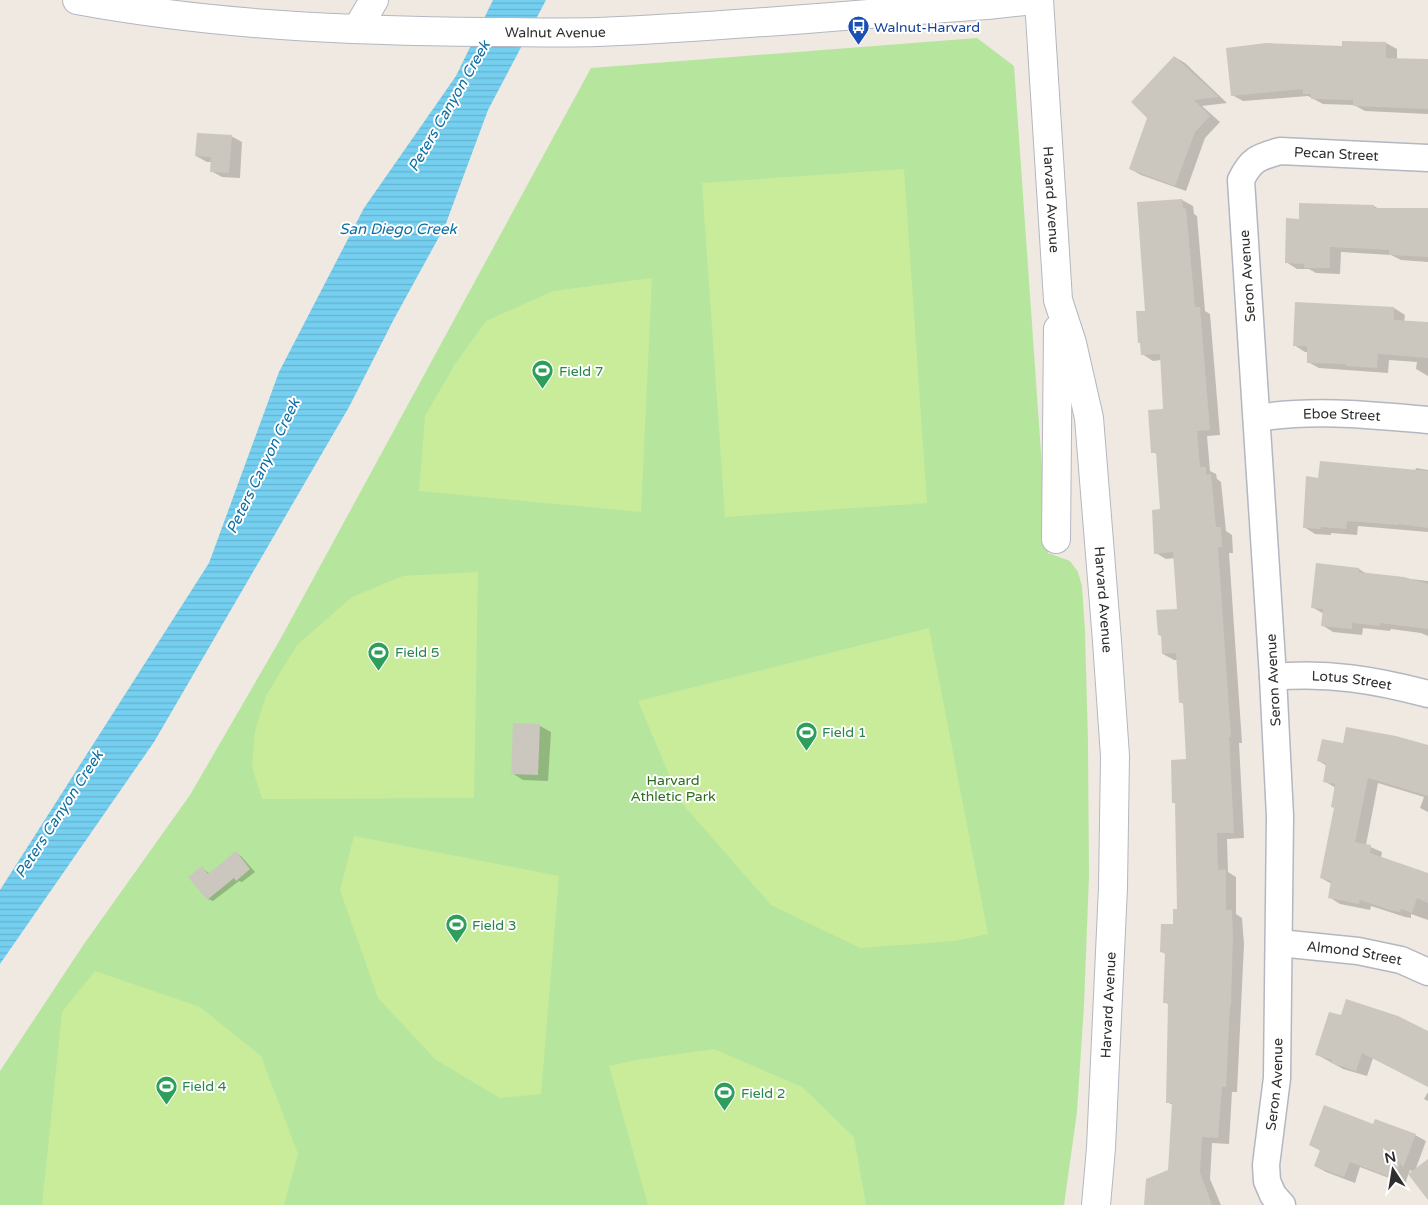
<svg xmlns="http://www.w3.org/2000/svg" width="1428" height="1205" viewBox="0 0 1428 1205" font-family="'Varela Round',sans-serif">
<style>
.park{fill:#b6e59e}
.pitch{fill:#c9ec9a}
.water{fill:url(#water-rules)}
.shadow{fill:#0003}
.building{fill:#cbc7bf}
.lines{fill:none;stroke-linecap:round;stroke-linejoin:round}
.minor-casing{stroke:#b4b7c1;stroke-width:29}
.tertiary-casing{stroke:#b4b7c1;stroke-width:30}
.secondary-casing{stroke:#b4b7c1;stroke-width:30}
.minor{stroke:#fff;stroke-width:26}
.tertiary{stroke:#fff;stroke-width:28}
.secondary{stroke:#fff;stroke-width:28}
.labels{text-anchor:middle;stroke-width:4;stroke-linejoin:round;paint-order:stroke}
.transit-label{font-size:14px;fill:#164399;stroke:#fff;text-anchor:start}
.street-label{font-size:14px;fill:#2e2e2e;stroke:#fff}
.leisure-label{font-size:14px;fill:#27864d;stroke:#fff;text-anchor:start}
.park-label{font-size:14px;fill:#2c6e1b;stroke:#fff}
.water-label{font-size:15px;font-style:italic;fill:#0d6fa3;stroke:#fff}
</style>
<defs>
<pattern id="water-rules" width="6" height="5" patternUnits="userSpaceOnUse" patternTransform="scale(1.25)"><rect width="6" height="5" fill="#75cff0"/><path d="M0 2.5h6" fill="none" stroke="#66b2ce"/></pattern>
</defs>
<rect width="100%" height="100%" fill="#efe9e1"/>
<path class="park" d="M977 38 1014 66 1048 553 1070 561 1078 572 1082 586 1085 631 1088 743 1089 876 1084 1005 1077 1112 1064 1205H0V1071L84 944 190 795 281 638 591 68Z"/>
<g class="pitch">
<path d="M904 169 927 503 725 517 702 183Z"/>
<path d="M652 278 641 512 419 491 425 416 455 364 486 321 553 291Z"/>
<path d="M478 572 474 798 262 799 252 767 255 731 266 696 297 645 352 597 403 576Z"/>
<path d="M929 628 988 934 955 941 860 948 771 905 680 801 638 701Z"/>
<path d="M354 836 559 876 541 1094 500 1098 436 1060 378 998 340 890Z"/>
<path d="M95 971 200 1007 261 1056 298 1154 284 1205H42L62 1012Z"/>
<path d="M714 1049 802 1087 854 1137 866 1205H648L609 1066 636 1060Z"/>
</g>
<path class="water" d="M493 0H546L488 110 445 226 394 319 349 407 154 742 0 964V890L209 563 279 372 364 208 456 76Z"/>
<g class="shadow">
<path d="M1386 43 1397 49V60L1428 61V114L1365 111 1354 105 1323 104 1308 96 1243 101 1232 95 1343 47Z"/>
<path d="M1175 57 1185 63 1227 103 1202 106 1220 122 1205 138 1186 191 1141 175 1130 169Z"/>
<path d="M231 136 242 142 240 178 222 177 211 171 212 162H207L196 156Z"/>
<path d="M1182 200 1193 206 1194 214 1197 216 1205 311 1210 314 1220 435 1207 436 1210 471 1216 474 1217 479 1221 482 1226 531 1232 535 1233 553H1229L1242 743H1239L1244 838 1227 839 1228 872 1236 877V914L1242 918 1244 944 1237 1092H1232L1229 1144 1212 1143 1210 1179 1221 1205H1146L1169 1171 1173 1105 1167 1102 1169 1005 1165 1002 1167 955 1162 952 1174 925 1178 910 1188 760 1184 704 1180 702 1178 660H1174L1163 654 1162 636 1159 635 1178 610 1175 558 1166 559 1156 553 1162 511 1158 455 1153 452 1164 410 1161 360 1153 361 1142 354 1147 312 1138 203Z"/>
<path d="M1374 206 1379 209H1428V262L1401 260 1391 255 1341 252 1340 274 1316 273 1309 269H1297L1286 262 1301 220Z"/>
<path d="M1394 308 1405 315 1404 322 1428 323V376L1416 369 1417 362 1389 360 1388 373 1319 368 1308 362V352H1305L1294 345Z"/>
<path d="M1416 468 1428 470V532L1358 526 1357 535 1331 533V535L1315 534 1304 527 1319 479 1415 471Z"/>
<path d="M1359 569 1367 574 1428 581V639V636L1421 633 1391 629 1390 631 1363 628 1362 635 1333 632 1322 625 1324 614 1312 607Z"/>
<path d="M540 726 551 732 548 781 523 780 512 773Z"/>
<path d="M1344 745 1428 747V812L1420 808 1424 797 1378 783 1366 845 1382 852 1381 858 1428 874V920L1411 914V918L1405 917 1371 906 1370 910 1340 904 1329 897 1332 884 1321 878 1335 809 1336 788 1324 781 1327 766 1319 761Z"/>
<path d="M236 853 241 856 255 872 242 882 239 881 213 901 208 899 202 868 210 874Z"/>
<path d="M1428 1032V1086L1373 1058 1367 1076 1343 1069 1316 1054Z"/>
<path d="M1428 1092V1101L1424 1099Z"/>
<path d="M1374 1126 1415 1135 1426 1141 1415 1171 1428 1161V1198L1413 1172 1410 1170 1405 1184 1360 1167 1355 1183 1326 1172 1315 1166 1321 1151 1310 1145Z"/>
</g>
<g class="building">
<path d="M1342 41 1386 42V58L1428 59V109L1353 106V100L1311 99V94H1303V89L1231 96 1226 48 1266 43 1342 46Z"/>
<path d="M1174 56 1219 97 1194 100 1210 116 1195 132 1175 186 1129 169 1147 118 1131 102Z"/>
<path d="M197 133 232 135 229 173 210 172 211 157 195 156Z"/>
<path d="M1182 199 1183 209 1186 208 1195 307H1200L1210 430 1197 431 1200 467H1206V475L1211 474 1216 527H1221L1222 547H1218L1231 737H1229L1234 833H1217L1218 870 1226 869V910H1232L1233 937 1231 1005H1230L1226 1087H1222L1218 1138 1202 1137 1200 1172 1212 1205H1144L1146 1179 1168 1170 1172 1103H1166L1168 1003H1163L1165 953 1160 952 1161 924H1173V909H1177L1175 803H1172L1171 760 1186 759 1183 702 1179 703 1176 653 1162 654 1161 635H1158L1156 610 1177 609 1173 552 1154 554 1152 510 1160 509 1156 453H1151L1148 410 1163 409 1160 354 1141 355 1140 343H1138L1136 311H1145L1137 202Z"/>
<path d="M1299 203 1374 205V208H1428V257L1389 255V250L1330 247V268H1304V264L1285 263 1286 218 1299 219Z"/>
<path d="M1295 302 1394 307V320L1428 322V358L1378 354 1377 368 1346 366V364L1307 363V346H1293Z"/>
<path d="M1320 461 1428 471V528L1398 524V525L1347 521 1346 529 1321 527V529L1303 528 1306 476 1318 478Z"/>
<path d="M1316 563 1359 568V572L1404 577 1428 584V629L1380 623V626L1352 623V629L1321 626 1323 609 1311 608Z"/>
<path d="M513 723 540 724 538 775 511 774Z"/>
<path d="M1346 727 1396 736 1428 745V796L1368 778 1355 842 1371 845 1370 853 1428 873V903L1417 898 1412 913 1401 909 1400 912 1393 911 1360 900 1359 904 1328 898 1331 881 1320 878 1334 808 1331 807 1335 784 1323 782 1326 763 1317 761 1322 739 1343 743Z"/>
<path d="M236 851 250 869 236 881 234 878 207 900 188 877 202 866 208 874Z"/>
<path d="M1346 999 1398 1016 1428 1031V1087L1362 1053 1356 1071 1331 1063 1332 1060 1315 1055 1329 1012 1341 1015Z"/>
<path d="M1324 1105 1373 1124 1375 1119 1416 1134 1403 1168 1400 1163 1395 1179 1350 1162 1344 1177 1314 1166 1320 1150 1309 1145Z"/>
<path d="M1428 1159V1200L1408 1174Z"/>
</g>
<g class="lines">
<defs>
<g id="minor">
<path id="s1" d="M1257 418C1314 409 1370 415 1428 420"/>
<path id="s2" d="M1273 677C1328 672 1375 680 1428 694"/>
<path id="s3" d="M1279 943 1358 951 1401 960 1428 972"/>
<path id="s4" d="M1282 1205 1273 1195 1267 1181 1266 1165 1277 1078 1280 816 1273 677 1241 180C1251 159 1259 157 1280 151L1428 158"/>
</g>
<path id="tertiary" d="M357 29 374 0"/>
<g id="secondary">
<path id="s5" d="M77 0C212 25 350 31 488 32 525 32 561 33 598 32 728 27 857 14 987 5L1035 0"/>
<path id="s6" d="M1039 0 1058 300 1072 343 1089 418 1107 641 1115 756 1113 887 1101 1148 1096 1205"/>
<path d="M1056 539 1058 329"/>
</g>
</defs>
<use href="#minor" class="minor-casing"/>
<use href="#tertiary" class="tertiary-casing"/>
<use href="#secondary" class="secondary-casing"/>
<use href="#minor" class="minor"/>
<use href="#tertiary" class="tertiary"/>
<use href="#secondary" class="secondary"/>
</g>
<defs>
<symbol id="bus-pin" viewBox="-11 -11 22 30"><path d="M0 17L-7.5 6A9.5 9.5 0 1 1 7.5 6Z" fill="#1a4fb4" stroke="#fff"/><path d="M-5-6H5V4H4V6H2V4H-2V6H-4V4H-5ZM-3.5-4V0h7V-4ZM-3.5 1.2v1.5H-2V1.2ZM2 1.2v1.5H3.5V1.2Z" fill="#fff"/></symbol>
<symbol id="stadium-pin" viewBox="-11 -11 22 30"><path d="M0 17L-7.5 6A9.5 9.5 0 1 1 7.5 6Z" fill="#2e9e5b" stroke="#fff"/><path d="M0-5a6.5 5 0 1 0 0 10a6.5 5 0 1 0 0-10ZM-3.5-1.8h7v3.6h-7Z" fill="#fff"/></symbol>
</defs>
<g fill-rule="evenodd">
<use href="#bus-pin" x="846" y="14" width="25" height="34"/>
<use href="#stadium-pin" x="530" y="358" width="25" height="34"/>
<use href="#stadium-pin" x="366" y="640" width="25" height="34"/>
<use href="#stadium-pin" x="794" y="720" width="25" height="34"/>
<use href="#stadium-pin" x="444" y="912" width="25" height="34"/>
<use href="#stadium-pin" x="154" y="1074" width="25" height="34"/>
<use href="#stadium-pin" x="712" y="1080" width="25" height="34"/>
</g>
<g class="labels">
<g class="transit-label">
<text x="874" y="32">Walnut-Harvard</text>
</g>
<g class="street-label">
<text dy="5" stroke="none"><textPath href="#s5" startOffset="480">Walnut Avenue</textPath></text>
<text dy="5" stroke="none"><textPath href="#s4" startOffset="1139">Pecan Street</textPath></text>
<text dy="5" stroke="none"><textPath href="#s6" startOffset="200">Harvard Avenue</textPath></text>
<text transform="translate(1247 276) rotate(-94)" y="5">Seron Avenue</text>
<text dy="5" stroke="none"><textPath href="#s1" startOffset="85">Eboe Street</textPath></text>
<text dy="5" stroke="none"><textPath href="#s6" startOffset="605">Harvard Avenue</textPath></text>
<text transform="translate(1273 680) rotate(-93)" y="5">Seron Avenue</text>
<text dy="5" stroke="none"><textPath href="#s2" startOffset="79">Lotus Street</textPath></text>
<text dy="5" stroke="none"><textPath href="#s3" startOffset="76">Almond Street</textPath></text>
<text transform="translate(1108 1005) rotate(-87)" y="5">Harvard Avenue</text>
<text dy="5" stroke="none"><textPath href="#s4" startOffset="126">Seron Avenue</textPath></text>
</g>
<g class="leisure-label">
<text x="559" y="376">Field 7</text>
<text x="395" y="657">Field 5</text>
<text x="822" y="737">Field 1</text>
<text x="472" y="930">Field 3</text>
<text x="182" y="1091">Field 4</text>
<text x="741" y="1098">Field 2</text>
</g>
<g class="park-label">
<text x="673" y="785">Harvard<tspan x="673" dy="16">Athletic Park</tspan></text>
</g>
<g class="water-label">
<text transform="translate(449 106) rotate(-60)" y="5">Peters Canyon Creek</text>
<text x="398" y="234">San Diego Creek</text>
<text transform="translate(263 466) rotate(-64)" y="5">Peters Canyon Creek</text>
<text transform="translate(59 814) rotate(-57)" y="5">Peters Canyon Creek</text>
</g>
</g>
<g transform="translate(1393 1170) rotate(348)" stroke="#ffffff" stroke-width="4" paint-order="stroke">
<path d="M0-4L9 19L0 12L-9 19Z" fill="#2e2e2e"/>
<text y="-8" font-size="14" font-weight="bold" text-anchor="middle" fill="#2e2e2e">N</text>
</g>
</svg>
